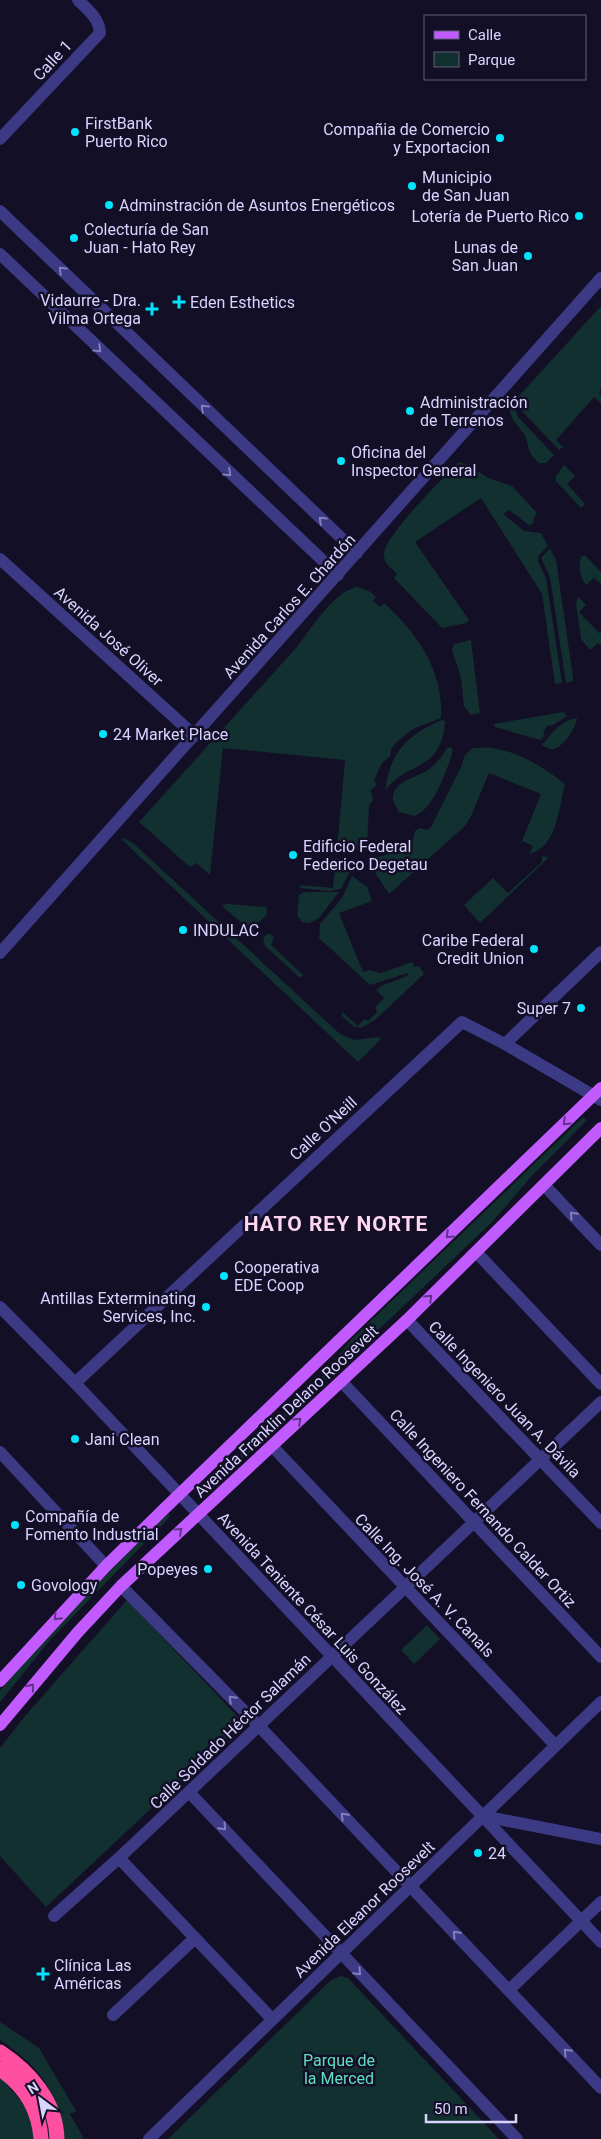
<svg xmlns="http://www.w3.org/2000/svg" width="601" height="2139" viewBox="0 0 601 2139" font-family="Roboto,sans-serif">
<style>
.green{fill:#12302f}
.lines{fill:none;stroke-linecap:round;stroke-linejoin:round}
.minor{stroke:#3d3a85;stroke-width:12}
.major{stroke:#c25bff;stroke-width:12}
.highway{stroke:#ff4fa3;stroke-width:15}
.oneway{stroke:#837fbc}
.oneway2{stroke:#623188}
.poi-dot{fill:#00e5ff;stroke:#130f26;stroke-width:2}
.labels{text-anchor:middle;stroke-width:5;stroke-linejoin:round;paint-order:stroke}
.street-label{font-size:16px;fill:#d9d4ff;stroke:#130f26}
.poi-label{font-size:16px;fill:#d9d4ff;stroke:#130f26;text-anchor:start}
.park-label{font-size:16px;fill:#5fe0c0;stroke:#130f26}
.district-label{font-size:21px;font-weight:bold;letter-spacing:1px;fill:#ffd6f0;stroke:#130f26}
</style>
<rect width="100%" height="100%" fill="#130f26"/>
<g class="green">
<path d="M601 306V389L599 392 601 395V403L594 397 556 440 563 447 559 450 522 411 519 396Z"/>
<path d="M513 402 518 417 554 455 546 463H539C524 449 531 447 524 434 517 424 510 419 509 406Z"/>
<path d="M459 462 471 466 488 478 512 486 537 513 533 520 534 523 529 525 509 510 503 514 524 531 541 533 548 546 539 555 538 561 546 578 562 683 555 684 542 594 481 498 415 542 469 620 466 623 442 628 394 578 397 574C391 568 384 564 384 555 382 538 445 476 459 462Z"/>
<path d="M564 465 575 476 567 484 585 504 581 508 556 481V476Z"/>
<path d="M550 548 556 560 573 677V681L566 683 550 577 541 558Z"/>
<path d="M585 555 601 572V584L594 578 586 585C580 576 578 568 581 557Z"/>
<path d="M357 587 369 591 376 597 373 601 380 607 384 603C417 633 444 671 441 718L413 729 398 741 391 749 390 756 382 763 374 780 377 785 371 790 373 800 369 805 367 845 353 852 337 850 345 760 223 748 210 875 196 863 190 867 139 822 296 648C310 630 334 591 357 587Z"/>
<path d="M578 597 586 605 579 612 599 633 601 632V646L598 643 590 650 581 639 576 603Z"/>
<path d="M471 640 480 713 471 715 464 706 461 678 452 650 454 644Z"/>
<path d="M563 712 567 716 553 725 547 726 543 733 545 735 540 740 495 727 494 724Z"/>
<path d="M577 718C576 728 564 746 554 749 550 750 546 747 542 745 553 732 560 721 577 718Z"/>
<path d="M442 720 445 721C442 773 405 761 385 791 390 752 407 735 442 720Z"/>
<path d="M451 747 453 751C447 769 434 810 414 816L399 812 393 801C391 780 416 779 429 769 437 764 442 756 447 748Z"/>
<path d="M473 748C507 744 540 764 565 784 559 807 557 848 529 854L533 846 522 841 541 794 489 773 471 816 465 826 389 894 372 868 370 860 411 847 415 831 420 828 427 830 431 827 461 767 465 755Z"/>
<path d="M123 838 133 843 340 1034 354 1040 378 1037 381 1039 358 1062 121 839Z"/>
<path d="M542 856 548 857 545 861 480 923 464 905 493 878 508 893 542 862Z"/>
<path d="M336 858 346 861V865L352 867 341 889 329 891 300 888 301 885 333 888Z"/>
<path d="M352 876 367 887 372 901 339 913 363 972 369 970 381 973 412 962 415 967 419 966 424 974 375 1020 361 1028 353 1026 342 1016V1012L358 1026 364 1019 368 1021 377 1012 375 1007 384 998 376 990 381 986 409 975 408 973 370 985 319 938 320 924 342 898Z"/>
<path d="M304 892H339L319 918 309 923 302 922 297 915 299 895Z"/>
<path d="M228 904 266 907 267 915 254 926H245L221 905Z"/>
<path d="M269 933 274 937 271 945 304 976 299 977 265 946 263 938Z"/>
<path d="M583 1117 587 1120 530 1178 492 1222 206 1494 203 1490 317 1382 351 1340Z"/>
<path d="M169 1513 170 1516 166 1521 51 1639 0 1702V1691C53 1629 109 1570 169 1513Z"/>
<path d="M127 1600 241 1720 238 1727 46 1907 0 1856V1748L26 1715Z"/>
<path d="M427 1625 440 1639 414 1664 401 1650Z"/>
<path d="M341 1976 348 1978 499 2139H168L331 1980Z"/>
<path d="M0 2022 39 2048 76 2111 70 2114 84 2139H63C59 2091 39 2066 0 2040Z"/>
<path d="M0 2056C26 2077 47 2104 49 2139H46L11 2069 7 2085C21 2098 35 2119 34 2139H0Z"/>
</g>
<g class="lines">
<g class="minor">
<path d="M0 139 100 33C99 18 88 10 78 0"/>
<path d="M0 211 357 553"/>
<path d="M0 254 338 575"/>
<path d="M0 559 195 736"/>
<path d="M0 953 601 278"/>
<path d="M505 1044 601 952"/>
<path d="M545 1186 601 1245"/>
<path d="M476 1252 601 1384"/>
<path d="M0 1307 75 1383 601 1942"/>
<path d="M407 1320 601 1523"/>
<path d="M341 1381 601 1657"/>
<path d="M75 1383 462 1022 505 1044 601 1100"/>
<path d="M272 1446 555 1745"/>
<path d="M0 1452 106 1566"/>
<path d="M121 1586 259 1726 601 2088"/>
<path d="M189 1792 517 2139"/>
<path d="M483 1816 601 1839"/>
<path d="M119 1858 272 2019"/>
<path d="M54 1916 119 1858 601 1402"/>
<path d="M509 1990 601 1902"/>
<path d="M113 2015 194 1939"/>
<path d="M149 2139 601 1702"/>
</g>
<g class="major">
<path d="M0 1681 106 1566 162 1511 601 1088"/>
<path d="M0 1725 78 1632 121 1586 407 1320 601 1128"/>
</g>
<g class="highway">
<path d="M0 2052C30 2072 56 2101 57 2139"/>
<path d="M0 2069C25 2086 39 2109 41 2139"/>
</g>
</g>
<defs><path id="oneway-chevron" d="M-2-3.5L2.5 0L-2 3.5" fill="none" stroke-width="1.6" stroke-linecap="round" stroke-linejoin="round" transform="scale(1.25)"/></defs>
<g class="oneway">
<use href="#oneway-chevron" transform="translate(62 270) rotate(-136)"/>
<use href="#oneway-chevron" transform="translate(98 349) rotate(44)"/>
<use href="#oneway-chevron" transform="translate(204 408) rotate(-137)"/>
<use href="#oneway-chevron" transform="translate(228 473) rotate(43)"/>
<use href="#oneway-chevron" transform="translate(322 520) rotate(-137)"/>
<use href="#oneway-chevron" transform="translate(573 1215) rotate(-134)"/>
<use href="#oneway-chevron" transform="translate(232 1699) rotate(-135)"/>
<use href="#oneway-chevron" transform="translate(344 1816) rotate(-133)"/>
<use href="#oneway-chevron" transform="translate(223 1827) rotate(47)"/>
<use href="#oneway-chevron" transform="translate(456 1934) rotate(-133)"/>
<use href="#oneway-chevron" transform="translate(358 1972) rotate(46)"/>
<use href="#oneway-chevron" transform="translate(567 2052) rotate(-133)"/>
</g>
<g class="oneway2">
<use href="#oneway-chevron" transform="translate(566 1122) rotate(136)"/>
<use href="#oneway-chevron" transform="translate(449 1235) rotate(136)"/>
<use href="#oneway-chevron" transform="translate(429 1298) rotate(-44)"/>
<use href="#oneway-chevron" transform="translate(298 1421) rotate(-43)"/>
<use href="#oneway-chevron" transform="translate(179 1531) rotate(-42)"/>
<use href="#oneway-chevron" transform="translate(57 1617) rotate(133)"/>
<use href="#oneway-chevron" transform="translate(31 1687) rotate(-51)"/>
</g>
<g class="poi-dot">
<circle cx="75" cy="132" r="5"/>
<circle cx="500" cy="138" r="5"/>
<circle cx="412" cy="186" r="5"/>
<circle cx="109" cy="205" r="5"/>
<circle cx="579" cy="216" r="5"/>
<circle cx="74" cy="238" r="5"/>
<circle cx="528" cy="256" r="5"/>
<path d="M176.5 294.5h5v5h5v5h-5v5h-5v-5h-5v-5h5z"/>
<path d="M149.5 301.5h5v5h5v5h-5v5h-5v-5h-5v-5h5z"/>
<circle cx="410" cy="411" r="5"/>
<circle cx="341" cy="461" r="5"/>
<circle cx="103" cy="734" r="5"/>
<circle cx="293" cy="855" r="5"/>
<circle cx="183" cy="930" r="5"/>
<circle cx="534" cy="949" r="5"/>
<circle cx="581" cy="1008" r="5"/>
<circle cx="224" cy="1276" r="5"/>
<circle cx="206" cy="1307" r="5"/>
<circle cx="75" cy="1439" r="5"/>
<circle cx="15" cy="1525" r="5"/>
<circle cx="208" cy="1569" r="5"/>
<circle cx="21" cy="1585" r="5"/>
<circle cx="478" cy="1853" r="5"/>
<path d="M40.5 1966.5h5v5h5v5h-5v5h-5v-5h-5v-5h5z"/>
</g>
<g class="labels">
<g class="street-label">
<text transform="translate(52 60) rotate(-47)" y="6">Calle 1</text>
<text transform="translate(289 606) rotate(-48)" y="6">Avenida Carlos E. Chardón</text>
<text transform="translate(109 636) rotate(42)" y="6">Avenida José Oliver</text>
<text transform="translate(323 1128) rotate(-43)" y="6">Calle O'Neill</text>
<text transform="translate(505 1399) rotate(46)" y="6">Calle Ingeniero Juan A. Dávila</text>
<text transform="translate(286 1411) rotate(-43)" y="6">Avenida Franklin Delano Roosevelt</text>
<text transform="translate(483 1508) rotate(47)" y="6">Calle Ingeniero Fernando Calder Ortiz</text>
<text transform="translate(425 1585) rotate(46)" y="6">Calle Ing. José A. V. Canals</text>
<text transform="translate(313 1613) rotate(47)" y="6">Avenida Teniente César Luis González</text>
<text transform="translate(230 1731) rotate(-44)" y="6">Calle Soldado Héctor Salamán</text>
<text transform="translate(364 1909) rotate(-44)" y="6">Avenida Eleanor Roosevelt</text>
</g>
<g class="poi-label">
<text x="85" y="129">FirstBank<tspan x="85" dy="18">Puerto Rico</tspan></text>
<text x="490" y="135" text-anchor="end">Compañia de Comercio<tspan x="490" dy="18">y Exportacion</tspan></text>
<text x="422" y="183">Municipio<tspan x="422" dy="18">de San Juan</tspan></text>
<text x="119" y="211">Adminstración de Asuntos Energéticos</text>
<text x="569" y="222" text-anchor="end">Lotería de Puerto Rico</text>
<text x="84" y="235">Colecturía de San<tspan x="84" dy="18">Juan - Hato Rey</tspan></text>
<text x="518" y="253" text-anchor="end">Lunas de<tspan x="518" dy="18">San Juan</tspan></text>
<text x="141" y="306" text-anchor="end">Vidaurre - Dra.<tspan x="141" dy="18">Vilma Ortega</tspan></text>
<text x="190" y="308">Eden Esthetics</text>
<text x="420" y="408">Administración<tspan x="420" dy="18">de Terrenos</tspan></text>
<text x="351" y="458">Oficina del<tspan x="351" dy="18">Inspector General</tspan></text>
<text x="113" y="740">24 Market Place</text>
<text x="303" y="852">Edificio Federal<tspan x="303" dy="18">Federico Degetau</tspan></text>
<text x="193" y="936">INDULAC</text>
<text x="524" y="946" text-anchor="end">Caribe Federal<tspan x="524" dy="18">Credit Union</tspan></text>
<text x="571" y="1014" text-anchor="end">Super 7</text>
<text x="234" y="1273">Cooperativa<tspan x="234" dy="18">EDE Coop</tspan></text>
<text x="196" y="1304" text-anchor="end">Antillas Exterminating<tspan x="196" dy="18">Services, Inc.</tspan></text>
<text x="85" y="1445">Jani Clean</text>
<text x="25" y="1522">Compañía de<tspan x="25" dy="18">Fomento Industrial</tspan></text>
<text x="198" y="1575" text-anchor="end">Popeyes</text>
<text x="31" y="1591">Govology</text>
<text x="488" y="1859">24</text>
<text x="54" y="1971">Clínica Las<tspan x="54" dy="18">Américas</tspan></text>
</g>
<g class="park-label">
<text x="339" y="2066">Parque de<tspan x="339" dy="18">la Merced</tspan></text>
</g>
<g class="district-label">
<text x="336" y="1231">HATO REY NORTE</text>
</g>
</g>
<rect x="424" y="15" width="162" height="65" fill="#130f26" stroke="#625e7d"/>
<rect x="434" y="31" width="25" height="8" fill="#c25bff" stroke="#625e7d"/>
<text x="468" y="40" font-size="15" fill="#d9d4ff">Calle</text>
<rect x="434" y="52" width="25" height="15" fill="#12302f" stroke="#625e7d"/>
<text x="468" y="65" font-size="15" fill="#d9d4ff">Parque</text>
<g transform="translate(40 2099) rotate(328)" stroke="#130f26" stroke-width="4" paint-order="stroke">
<path d="M0-4L9 19L0 12L-9 19Z" fill="#d9d4ff"/>
<text y="-8" font-size="14" font-weight="bold" text-anchor="middle" fill="#d9d4ff">N</text>
</g>
<path d="M426 2114v8h90v-8" fill="none" stroke="#d9d4ff" stroke-width="2.5"/>
<text x="434" y="2114" font-size="15" fill="#d9d4ff" stroke="#130f26" stroke-width="4" paint-order="stroke">50 m</text>
</svg>
